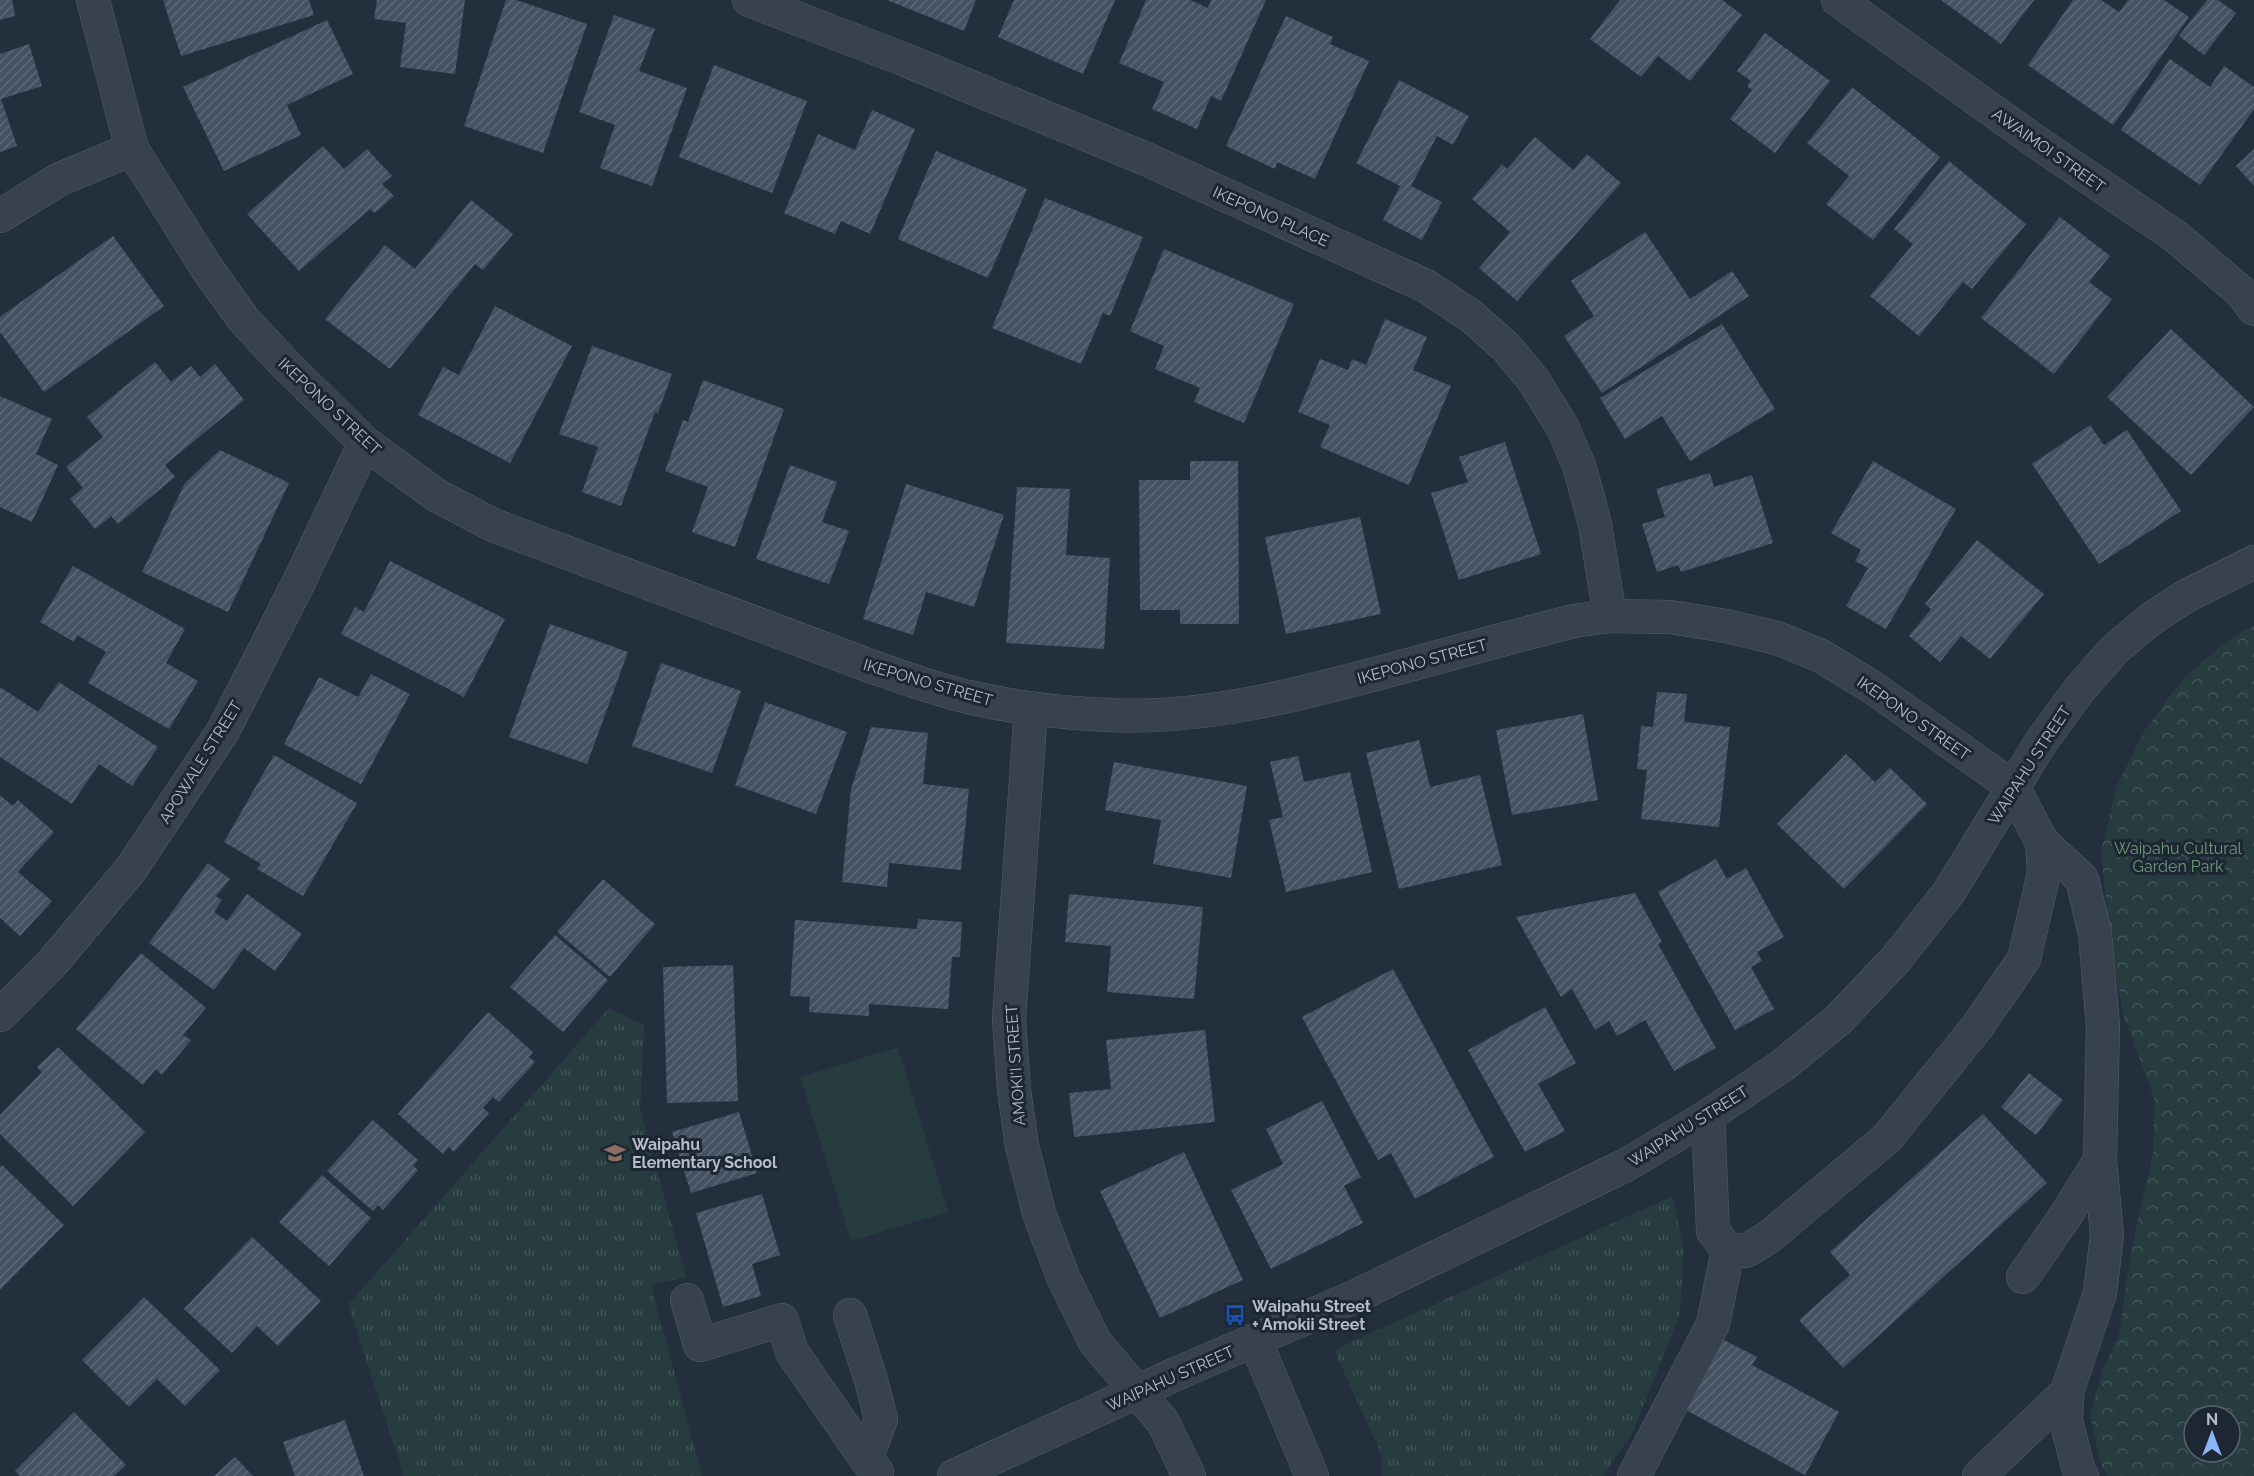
<svg xmlns="http://www.w3.org/2000/svg" width="2254" height="1476" viewBox="0 0 2254 1476" font-family="Raleway,sans-serif">
<style>
.grass{fill:url(#grass-tufts)}
.forest{fill:url(#forest-crowns);fill-rule:evenodd}
.garden{fill:#263c3f}
.building{fill:url(#building-hatch)}
.lines{fill:none;stroke-linecap:round;stroke-linejoin:round}
.minor-casing{stroke:#565f6c;stroke-width:34}
.minor{stroke:#38414e;stroke-width:33}
.labels{text-anchor:middle;stroke-width:6;stroke-linejoin:round;paint-order:stroke}
.street-label{font-size:16px;fill:#b4bcc9;stroke:#1d2633}
.park-label{font-size:16px;fill:#6b9a76;stroke:#1d2633}
.poi-label{font-size:16px;font-weight:bold;fill:#b4bcc9;stroke:#1d2633;text-anchor:start}
</style>
<defs>
<pattern id="grass-tufts" width="24" height="20" patternUnits="userSpaceOnUse" patternTransform="scale(1.5)"><rect width="24" height="20" fill="#263c3f"/><path d="M3 7l-1-3M5 7V3M7 7l1-3M15 17l-1-3M17 17v-4M19 17l1-3" fill="none" stroke="#435659"/></pattern>
<pattern id="forest-crowns" width="20" height="18" patternUnits="userSpaceOnUse" patternTransform="scale(1.5)"><rect width="20" height="18" fill="#263c3f"/><path d="M2 6a3 3 0 1 1 6 0M12 15a3 3 0 1 1 6 0" fill="none" stroke="#435659"/></pattern>
<pattern id="building-hatch" width="6" height="6" patternUnits="userSpaceOnUse" patternTransform="scale(1.5)"><rect width="6" height="6" fill="#455162"/><path d="M-1 1l2-2M0 6l6-6M5 7l2-2" fill="none" stroke="#5d6877"/></pattern>
</defs>
<rect width="100%" height="100%" fill="#242f3e"/>
<g class="grass">
<path d="M609 1008 644 1025 640 1109 686 1277 651 1285 702 1476H404L348 1305Z"/>
<path d="M1672 1196 1684 1248 1680 1314 1633 1432 1603 1476H1382V1456L1334 1350Z"/>
</g>
<path class="forest" d="M2254 625V1476H2108L2101 1465 2090 1415 2103 1369 2119 1335 2131 1252 2153 1153 2154 1098 2123 1014 2109 933 2101 851 2117 785 2145 730 2183 679 2225 642ZM2194 1416H2230V1452H2194Z"/>
<path class="garden" d="M898 1047 948 1212 851 1241 800 1077Z"/>
<g class="building">
<path d="M0 0H12L15 16 0 20Z"/>
<path d="M163 0H309L314 15 181 56Z"/>
<path d="M377 0H465L455 74 400 67 406 23 374 19Z"/>
<path d="M506 0H516L587 24 543 153 464 126Z"/>
<path d="M887 0H976L964 31Z"/>
<path d="M1014 0H1115L1083 74 998 37Z"/>
<path d="M1146 0H1190L1208 8 1211 0H1266L1221 101 1211 96 1197 129 1152 109 1164 82 1119 63Z"/>
<path d="M1620 0H1722L1742 15 1690 81 1658 56 1641 77 1590 39Z"/>
<path d="M1941 0H2034L2001 44Z"/>
<path d="M2073 0H2101L2119 12 2128 0H2164L2189 17 2113 125 2028 65Z"/>
<path d="M2207 0H2218L2236 13 2204 55 2179 36Z"/>
<path d="M614 15 655 29 639 71 687 88 652 186 600 168 615 125 579 112Z"/>
<path d="M1286 16 1333 37 1330 44 1369 61 1315 179 1277 162 1275 169 1226 146Z"/>
<path d="M327 20 353 74 287 105 301 135 224 171 183 87Z"/>
<path d="M1765 33 1830 81 1775 153 1730 119 1752 90 1747 86 1751 81 1737 71Z"/>
<path d="M29 44 42 86 1 99 17 146 0 152V54Z"/>
<path d="M2170 59 2210 87 2224 66 2254 87V109L2200 185 2121 130Z"/>
<path d="M714 65 807 101 772 193 679 157Z"/>
<path d="M1399 80 1469 116 1453 145 1437 136 1411 186 1442 202 1422 240 1383 220 1400 186 1356 163Z"/>
<path d="M1852 87 1940 157 1873 240 1826 204 1849 176 1807 143Z"/>
<path d="M872 110 915 129 870 234 841 221 835 234 784 213 818 134 855 150Z"/>
<path d="M1535 137 1573 170 1587 154 1621 183 1517 301 1479 268 1510 232 1472 199 1502 164 1507 169Z"/>
<path d="M323 146 344 169 367 149 392 176 382 184 394 196 375 213 370 209 299 271 247 214Z"/>
<path d="M2254 149V186L2236 166Z"/>
<path d="M936 151 1027 189 988 278 898 239Z"/>
<path d="M1949 161 2026 224 1972 289 1963 282 1919 336 1870 296 1913 244 1894 229Z"/>
<path d="M1045 198 1143 237 1110 316 1103 313 1081 364 992 328Z"/>
<path d="M471 200 513 234 483 270 475 264 390 369 325 319 385 245 415 269Z"/>
<path d="M2060 217 2110 256 2089 282 2112 299 2054 374 1981 318Z"/>
<path d="M1645 232 1690 299 1732 271 1749 296 1602 393 1564 336 1594 316 1571 281Z"/>
<path d="M113 236 164 306 44 392 0 332V317Z"/>
<path d="M1164 249 1294 304 1244 423 1194 402 1200 388 1155 369 1164 346 1130 331Z"/>
<path d="M495 306 572 346 510 463 418 415 443 367 459 375Z"/>
<path d="M1385 319 1427 337 1413 370 1451 386 1409 485 1320 447 1330 425 1298 412 1320 359 1348 370 1352 359 1366 365Z"/>
<path d="M1722 324 1775 409 1690 461 1662 416 1625 439 1600 398Z"/>
<path d="M2171 329 2254 407 2191 475 2107 397Z"/>
<path d="M592 346 672 374 658 413 655 412 621 506 582 492 598 447 559 434Z"/>
<path d="M155 362 171 382 191 366 200 377 215 364 244 400 165 465 175 477 118 524 111 516 95 529 70 499 83 488 66 467 103 437 87 417Z"/>
<path d="M703 380 784 409 735 547 692 532 708 487 665 471 683 420 688 422Z"/>
<path d="M0 396 52 419 36 454 58 465 32 522 0 507Z"/>
<path d="M2090 425 2104 445 2127 430 2181 511 2099 564 2032 464Z"/>
<path d="M1505 442 1541 554 1459 580 1431 493 1468 482 1459 457Z"/>
<path d="M220 450 289 483 228 612 142 572 185 483Z"/>
<path d="M1190 461H1238L1239 624H1180V610H1140L1139 480H1190Z"/>
<path d="M1873 461 1956 509 1886 629 1846 606 1868 568 1855 561 1861 550 1831 533Z"/>
<path d="M790 465 837 482 822 522 849 531 829 584 756 559Z"/>
<path d="M1710 473 1714 487 1752 475 1773 543 1681 572 1678 565 1657 572 1642 524 1665 517 1656 489Z"/>
<path d="M906 484 1004 515 974 607 926 592 913 635 863 619Z"/>
<path d="M1017 487 1070 489 1066 555 1110 558 1104 649 1006 643Z"/>
<path d="M1360 517 1381 614 1286 634 1265 537Z"/>
<path d="M1977 540 2044 594 1990 659 1961 636 1940 662 1909 636 1931 609 1925 604Z"/>
<path d="M390 561 505 619 464 697 341 634 355 607 364 612Z"/>
<path d="M73 566 185 629 166 663 198 681 169 729 88 683 106 652 77 635 74 642 40 622Z"/>
<path d="M550 624 628 652 587 764 509 737Z"/>
<path d="M661 663 741 691 712 773 632 746Z"/>
<path d="M371 674 410 694 361 784 284 744 319 677 358 697Z"/>
<path d="M59 682 158 747 132 786 99 764 72 804 0 757V687L38 712Z"/>
<path d="M1657 692 1687 694 1684 722 1730 727 1719 827 1641 819 1647 770 1637 769 1641 726 1653 727Z"/>
<path d="M765 702 847 732 816 814 735 785Z"/>
<path d="M1583 714 1598 800 1512 815 1496 730Z"/>
<path d="M871 727 928 733 923 784 969 789 961 870 889 863 887 887 842 882 851 789Z"/>
<path d="M1419 740 1430 787 1480 775 1502 865 1399 889 1366 753Z"/>
<path d="M1846 754 1875 782 1890 768 1927 804 1844 889 1777 824Z"/>
<path d="M274 755 357 803 303 896 257 869 261 864 224 842Z"/>
<path d="M1298 756 1304 782 1350 772 1372 872 1286 892 1269 820 1283 817 1270 762Z"/>
<path d="M1114 762 1247 786 1231 878 1153 864 1161 820 1105 810Z"/>
<path d="M0 795 13 806 18 800 54 832 18 872 52 901 20 936 0 918Z"/>
<path d="M1716 859 1727 879 1746 868 1784 937 1757 952 1762 961 1751 967 1774 1009 1735 1030 1658 892Z"/>
<path d="M208 863 230 879 216 896 222 900 214 912 227 921 247 894 302 934 275 971 244 948 214 990 149 943Z"/>
<path d="M603 879 655 924 610 977 557 932Z"/>
<path d="M1635 893 1662 942 1658 944 1716 1048 1674 1071 1645 1020 1617 1036 1609 1021 1595 1030 1572 989 1561 997 1516 917Z"/>
<path d="M1069 894 1203 907 1194 999 1107 992 1111 946 1065 942Z"/>
<path d="M918 919 962 922 960 957H952L948 1009 869 1004V1016L809 1012 810 997 790 996 795 920 917 929Z"/>
<path d="M555 935 608 980 563 1032 510 987Z"/>
<path d="M141 953 206 1008 183 1035 191 1040 162 1075 156 1069 143 1085 76 1029Z"/>
<path d="M733 965 738 1101 667 1103 663 967Z"/>
<path d="M1393 969 1494 1157 1415 1199 1391 1153 1378 1160 1302 1017Z"/>
<path d="M1545 1007 1576 1063 1538 1084 1565 1131 1525 1152 1468 1050Z"/>
<path d="M488 1012 533 1052 529 1057 535 1062 499 1102 493 1097 483 1108 489 1113 454 1152 449 1147 443 1154 398 1114Z"/>
<path d="M1205 1030 1215 1122 1074 1137 1069 1093 1111 1089 1106 1040Z"/>
<path d="M58 1047 145 1132 73 1206 0 1134V1115L42 1072 37 1067Z"/>
<path d="M2029 1073 2063 1100 2036 1135 2001 1107Z"/>
<path d="M1322 1101 1361 1177 1344 1186 1363 1223 1271 1269 1231 1190 1283 1164 1266 1129Z"/>
<path d="M739 1112 757 1173 691 1193 672 1132Z"/>
<path d="M1983 1114 2047 1183 1843 1368 1799 1320 1850 1275 1830 1252Z"/>
<path d="M373 1120 418 1160 413 1166 418 1170 383 1210 378 1205 373 1211 327 1171Z"/>
<path d="M1184 1152 1243 1280 1160 1318 1100 1191Z"/>
<path d="M2 1165 64 1225 0 1290V1167Z"/>
<path d="M322 1175 371 1218 329 1266 279 1222Z"/>
<path d="M762 1194 780 1255 752 1264 761 1296 723 1307 696 1213Z"/>
<path d="M252 1237 321 1301 278 1346 257 1326 232 1353 184 1309Z"/>
<path d="M144 1297 220 1370 185 1406 157 1379 129 1407 82 1360Z"/>
<path d="M1724 1340 1757 1357 1752 1365 1839 1412 1805 1475 1686 1410Z"/>
<path d="M74 1412 126 1465 114 1476H20L15 1471Z"/>
<path d="M345 1420 364 1476H295L283 1442Z"/>
<path d="M235 1457 253 1476H214Z"/>
</g>
<g class="lines">
<defs>
<g id="minor">
<path d="M93 0 132 149 206 267 244 320 285 364 365 443 436 495 493 525 873 667C905 678 939 691 973 698 1017 708 1063 713 1108 715 1205 720 1301 694 1394 669 1454 653 1514 636 1574 621L1610 616 1670 617 1726 626 1777 638 1821 656 1872 687 2013 787 2042 842 2044 873 2024 959 1977 1027 1887 1138 1769 1237 1746 1251 1728 1250 1713 1231 1708 1116"/>
<path d="M749 0 908 61 1146 159 1426 286 1471 316 1506 347 1534 381 1563 428 1579 466 1587 494 1595 525 1610 616"/>
<path d="M1838 0 2035 141 2175 236 2240 291 2254 309"/>
<path d="M0 216 58 180 132 149"/>
<path d="M1031 709 1009 1019 1014 1090 1022 1146 1039 1213 1063 1277 1095 1342 1163 1422 1189 1476"/>
<path d="M2042 842 2082 879 2095 934 2103 1026 2100 1160 2107 1235 2100 1293 2067 1392 2066 1420 2078 1468 2082 1476"/>
<path d="M0 1015 53 962 131 869 223 731 299 582 365 443"/>
<path d="M2023 1277 2064 1218 2100 1160"/>
<path d="M687 1300 700 1345 782 1320 792 1352 866 1459"/>
<path d="M850 1315 871 1380 881 1419 866 1459 877 1472"/>
<path d="M1255 1340 1312 1476"/>
<path d="M954 1476 1178 1373 1354 1297 1626 1165 1708 1116 1783 1065 1839 1019 1896 959 1949 892 2041 742 2079 690 2115 649 2151 619 2186 596 2254 562"/>
<path d="M1634 1476 1713 1324 1728 1250"/>
<path d="M1979 1476 2067 1392"/>
</g>
</defs>
<use href="#minor" class="minor-casing"/>
<use href="#minor" class="minor"/>
</g>
<defs>
<symbol id="school-bare" viewBox="-9 -9 18 18"><path d="M0-5L7-2L0 1L-7-2ZM-4 1L0 2.5L4 1V4Q0 6-4 4Z" fill="#8d6e63" stroke="#1d2633" stroke-width="2.5" paint-order="stroke"/></symbol>
<symbol id="bus-bare" viewBox="-9 -9 18 18"><path d="M-5-6H5V4H4V6H2V4H-2V6H-4V4H-5ZM-3.5-4V0h7V-4ZM-3.5 1.2v1.5H-2V1.2ZM2 1.2v1.5H3.5V1.2Z" fill="#1a4fb4" stroke="#1d2633" stroke-width="2.5" paint-order="stroke"/></symbol>
</defs>
<g fill-rule="evenodd">
<use href="#school-bare" x="600" y="1138" width="30" height="30"/>
<use href="#bus-bare" x="1220" y="1300" width="30" height="30"/>
</g>
<g class="labels">
<g class="street-label">
<text transform="translate(2049 150) rotate(35)" y="6">AWAIMOI STREET</text>
<text transform="translate(1271 216) rotate(24)" y="6">IKEPONO PLACE</text>
<text transform="translate(330 406) rotate(43)" y="6">IKEPONO STREET</text>
<text transform="translate(1422 661) rotate(-15)" y="6">IKEPONO STREET</text>
<text transform="translate(928 682) rotate(16)" y="6">IKEPONO STREET</text>
<text transform="translate(1914 718) rotate(35)" y="6">IKEPONO STREET</text>
<text transform="translate(200 762) rotate(-58)" y="6">APOWALE STREET</text>
<text transform="translate(2029 765) rotate(-57)" y="6">WAIPAHU STREET</text>
<text transform="translate(1015 1065) rotate(-94)" y="6">AMOKI'I STREET</text>
<text transform="translate(1688 1126) rotate(-32)" y="6">WAIPAHU STREET</text>
<text transform="translate(1170 1378) rotate(-24)" y="6">WAIPAHU STREET</text>
</g>
<g class="park-label">
<text x="2178" y="854">Waipahu Cultural<tspan x="2178" dy="18">Garden Park</tspan></text>
</g>
<g class="poi-label">
<text x="632" y="1150">Waipahu<tspan x="632" dy="18">Elementary School</tspan></text>
<text x="1252" y="1312">Waipahu Street<tspan x="1252" dy="18">+ Amokii Street</tspan></text>
</g>
</g>
<g transform="translate(2212 1434)"><circle r="28" fill="#1d2633" stroke="#59626f" stroke-width="1.5"/>
<path d="M0-4.5L10 22L0 15L-10 22Z" fill="#8ab4f8"/>
<text y="-9" font-size="16" font-weight="bold" text-anchor="middle" fill="#b4bcc9">N</text>
</g>
</svg>
